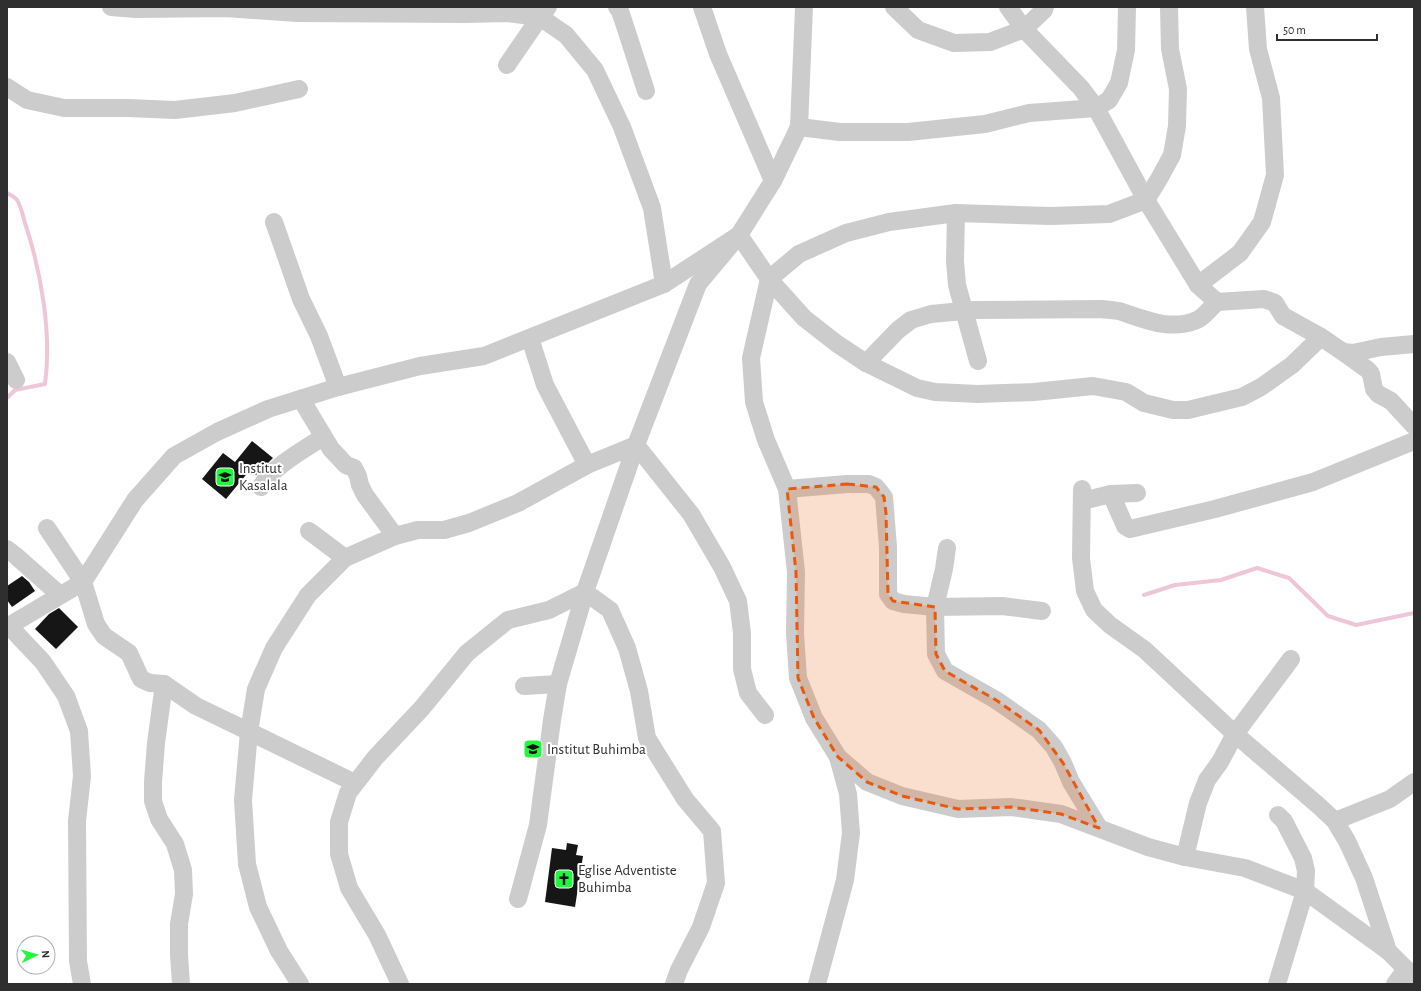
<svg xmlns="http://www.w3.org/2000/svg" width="1421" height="991" viewBox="0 0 1421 991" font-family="'Alegreya Sans',sans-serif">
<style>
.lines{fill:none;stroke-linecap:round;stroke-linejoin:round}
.stream{stroke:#efc6d7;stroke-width:4}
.building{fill:#161616}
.minor{stroke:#ccc;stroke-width:18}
.marked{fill:#e8590c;fill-opacity:0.2;stroke:#e8590c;stroke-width:3;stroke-dasharray:8 5;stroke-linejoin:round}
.labels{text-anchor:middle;stroke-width:4;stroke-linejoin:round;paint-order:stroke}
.poi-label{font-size:15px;fill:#2f2f2f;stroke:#fff;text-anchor:start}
</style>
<rect width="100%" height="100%" fill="#fff"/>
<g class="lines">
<g class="stream">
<path d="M7 193C10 195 15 197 17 200 21 206 23 216 25 223 41 271 52 334 45 384L15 390 7 398"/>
<path d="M1144 595 1175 585 1221 580 1257 568 1289 578 1328 616 1356 625 1414 613"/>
</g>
</g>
<g class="building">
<path d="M252 441 273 458 256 475 250 470 226 499 202 479 223 453 235 462Z"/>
<path d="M22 576 29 582 35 591 12 607 7 600V586Z"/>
<path d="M59 608 78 627 56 649 35 629 49 614Z"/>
<path d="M567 843 578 845 576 855 583 856 575 907 545 902 552 848 566 850Z"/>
</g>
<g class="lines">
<g class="minor">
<path d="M111 7 136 9 226 8 297 13 466 14 507 13 540 17 566 35 595 70 622 127 652 208 664 284"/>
<path d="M617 7 620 11 627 32 646 91"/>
<path d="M702 7 718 54 773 181"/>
<path d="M894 7 918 30 954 43 990 42 1024 29 1044 10 1045 7"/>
<path d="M1008 7 1024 29 1081 88 1096 108 1146 200 1198 285 1217 302 1264 299 1275 303 1283 316 1321 337 1343 352 1353 353 1381 347 1414 344"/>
<path d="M1169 7 1170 49 1178 89 1177 126 1172 155 1159 179 1146 200 1109 214 1051 216 956 213 889 222 846 233 799 254 769 279 751 358 754 402 766 440 787 489 796 572 795 633 798 678 814 718 838 757 867 782 902 796 958 809 1011 807 1061 814 1148 847 1185 857 1245 868 1305 891 1388 951 1406 969 1414 980"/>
<path d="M507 65 540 17 548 7"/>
<path d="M7 87 27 100 64 108H128L175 110 235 103 299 89"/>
<path d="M799 127 840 132H908L985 124 1029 113 1096 108 1109 100 1119 83 1126 50 1127 7"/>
<path d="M956 213 955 261 957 285 978 361"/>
<path d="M274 222 301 299 319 336 338 387"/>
<path d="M1198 285 1240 253 1262 222 1275 175 1271 98 1258 49 1255 7"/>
<path d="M530 338 545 385 587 465"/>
<path d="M1343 352 1368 370 1371 374 1374 389 1378 394 1391 401 1414 426"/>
<path d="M7 362 16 380"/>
<path d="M866 363 898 330 911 320 931 314 974 310 1101 309C1108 310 1116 310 1122 312 1146 320 1171 331 1197 320 1204 317 1211 307 1217 302"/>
<path d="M301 399 331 449 346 465 354 468 358 476 360 485 365 495 395 536"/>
<path d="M261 487C269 469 306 448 323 437"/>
<path d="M787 489 847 484H869L876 487 884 497 888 547V594L893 601 904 604 935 607 1002 606 1042 611"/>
<path d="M1082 489 1081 558 1085 591 1094 610 1110 625 1145 650 1235 734 1319 806 1335 821 1347 841 1364 878 1388 951"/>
<path d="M1111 494 1125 526 1130 529 1215 509 1313 482 1414 441"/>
<path d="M1082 501 1111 494 1137 493"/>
<path d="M47 528 83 582 96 624 104 636 129 653 141 679 150 683 164 684 196 706 355 783"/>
<path d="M309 531 345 558"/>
<path d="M947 548 944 569 935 607 936 654 945 671 996 700 1039 730 1054 747 1063 763 1071 782 1099 828"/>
<path d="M7 549 16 556 60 595"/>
<path d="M9 626 43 662 66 696 79 731 82 776 77 821 78 961 82 984"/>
<path d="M7 627 83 582 135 500 174 456 217 432 268 409 338 387 420 366 484 356 664 284 739 235 773 181 799 127 804 7"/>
<path d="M164 684 156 743 153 782V801L159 819 175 844 183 870 184 894 179 924V955L181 984"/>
<path d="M524 686 558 684"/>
<path d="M1335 821 1390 799 1414 782"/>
<path d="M1185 857 1198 803 1207 780 1220 762 1235 734 1291 659"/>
<path d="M518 899 538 825 552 720 558 684 585 592 636 445 698 284 739 235 769 279 804 318 836 343 866 363 917 388 935 392 978 394 1034 392 1093 386 1126 392 1144 403 1173 410H1188L1242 397 1261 387 1292 365 1321 337"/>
<path d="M300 984 279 951 258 907 247 864 243 800 249 732 256 689 274 648 308 595 345 558 395 536 418 530H444L469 523 518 503 587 465 636 445 691 514 722 567 738 601 742 633V669L748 693 765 715"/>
<path d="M400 984 377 935 349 888 339 854V822L348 793 375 758 422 708 467 653 508 620 549 610 585 592 610 610 627 648 639 691 647 738 685 799 712 831 716 883 701 927 679 970 674 984"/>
<path d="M817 984 845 880 851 833 848 794 838 757"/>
<path d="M1277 984 1305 891 1306 871 1303 858 1284 821 1278 815"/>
<path d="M1395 984 1406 969"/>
</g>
</g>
<path class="marked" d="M847 484 876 487 884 497 886 513 888 594 893 601 935 607 936 654 945 671 996 700 1039 730 1063 763 1099 828 1061 814 1011 807 958 809 902 796 867 782 838 757 814 718 798 678 796 572 787 489Z"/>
<defs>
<symbol id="school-square" viewBox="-11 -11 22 22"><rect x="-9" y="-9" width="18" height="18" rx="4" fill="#21f73c" stroke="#fff"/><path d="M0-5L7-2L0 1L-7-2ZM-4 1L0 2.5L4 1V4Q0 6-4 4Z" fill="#111"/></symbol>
<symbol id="church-square" viewBox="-11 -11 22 22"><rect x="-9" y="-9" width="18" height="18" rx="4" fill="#21f73c" stroke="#fff"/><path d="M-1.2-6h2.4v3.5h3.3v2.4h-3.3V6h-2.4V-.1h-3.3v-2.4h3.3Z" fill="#111"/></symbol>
</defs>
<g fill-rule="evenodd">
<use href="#school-square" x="214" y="466" width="22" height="22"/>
<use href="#school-square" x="522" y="738" width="22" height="22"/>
<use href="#church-square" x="553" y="868" width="22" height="22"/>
</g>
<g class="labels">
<g class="poi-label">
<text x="239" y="473">Institut<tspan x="239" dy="17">Kasalala</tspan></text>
<text x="547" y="754">Institut Buhimba</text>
<text x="578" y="875">Eglise Adventiste<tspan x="578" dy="17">Buhimba</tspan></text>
</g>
</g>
<rect width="1421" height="991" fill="none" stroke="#2f2f2f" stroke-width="16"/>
<g transform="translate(36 955) rotate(85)"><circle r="19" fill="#ffffff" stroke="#acacac"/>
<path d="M0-3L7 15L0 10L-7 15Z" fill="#21f73c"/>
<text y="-6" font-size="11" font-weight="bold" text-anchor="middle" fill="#2f2f2f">N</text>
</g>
<path d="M1277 34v6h100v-6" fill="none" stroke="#2f2f2f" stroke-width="2"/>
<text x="1283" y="34" font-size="12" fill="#2f2f2f" stroke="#ffffff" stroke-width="3" paint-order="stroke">50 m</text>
</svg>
